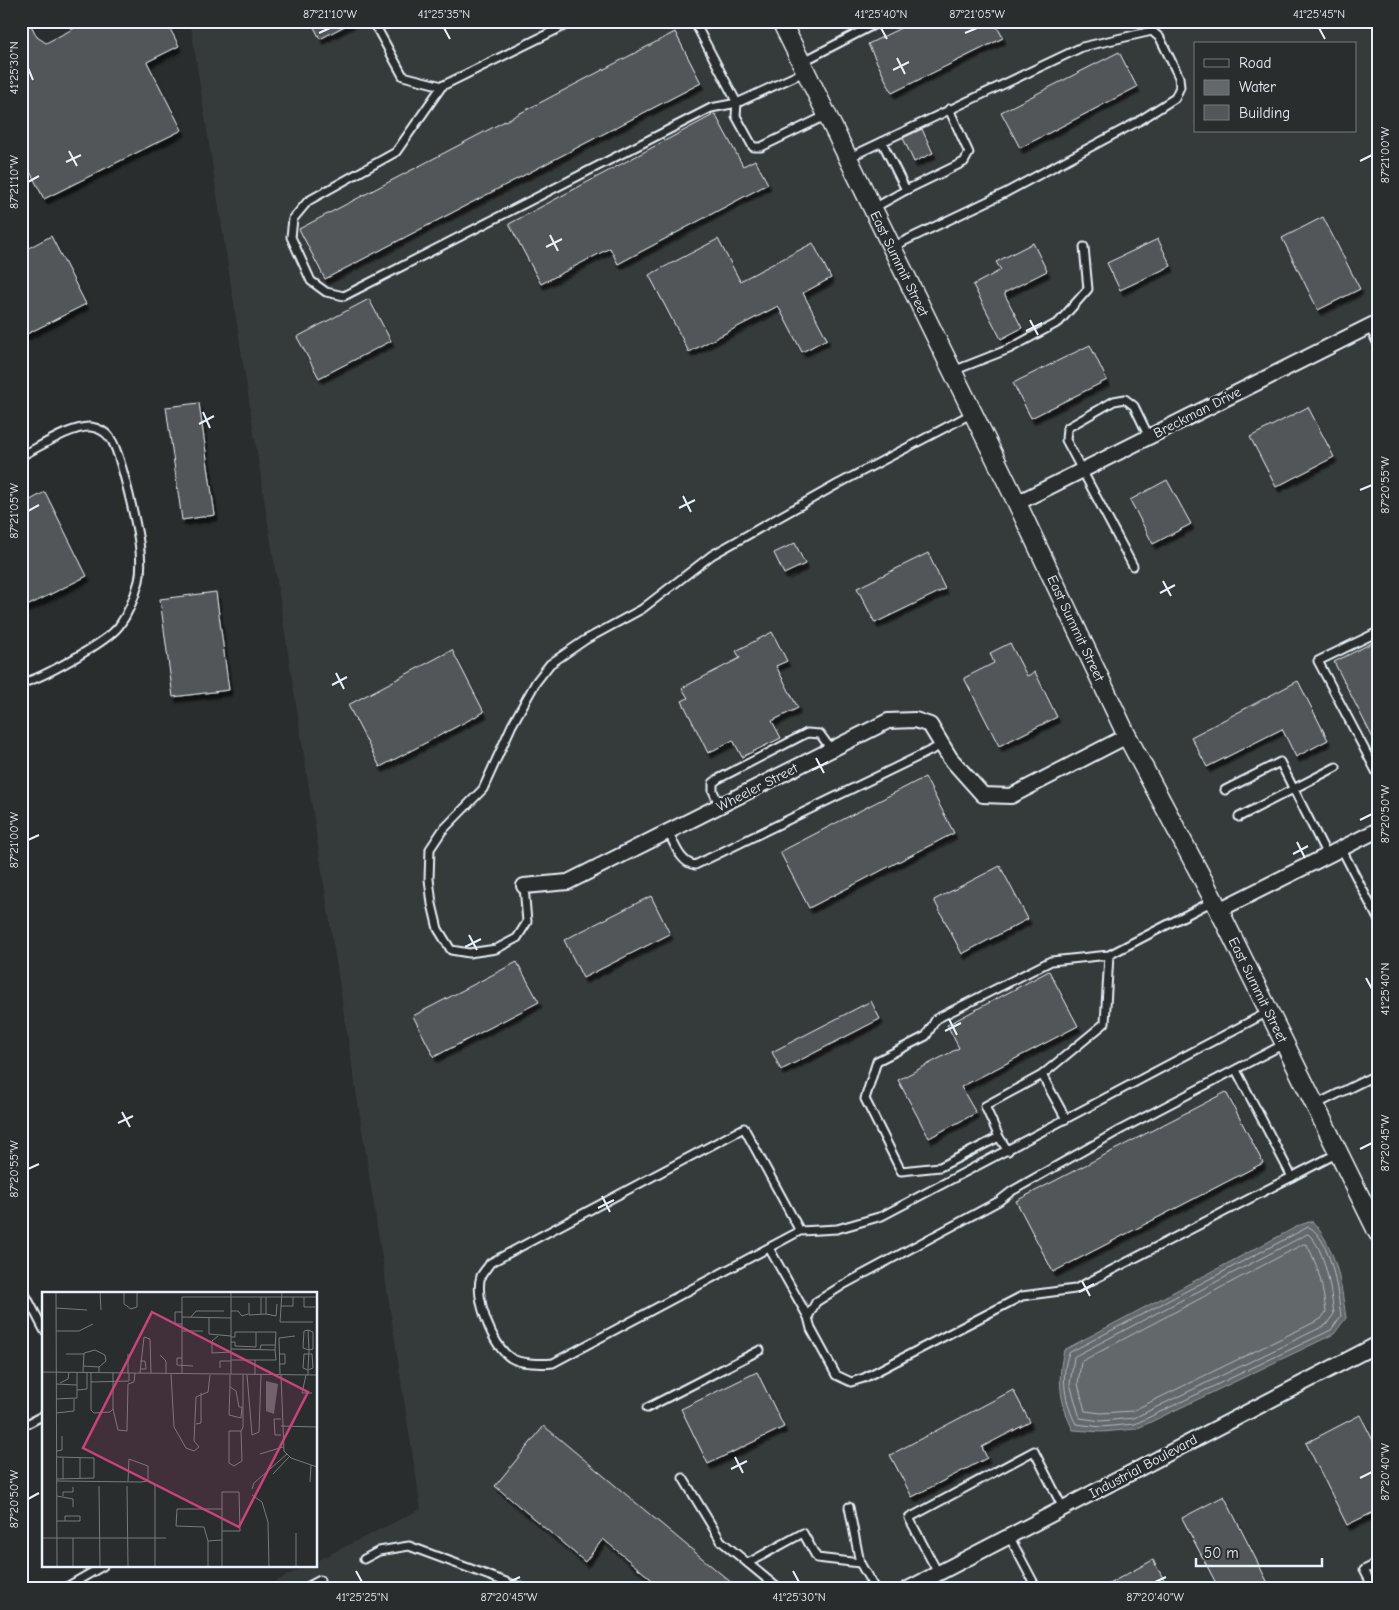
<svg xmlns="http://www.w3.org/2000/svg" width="1399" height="1610" viewBox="0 0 1399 1610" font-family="'Comic Neue',sans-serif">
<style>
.built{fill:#363a3b;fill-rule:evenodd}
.water{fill:#63686b;stroke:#989fa3}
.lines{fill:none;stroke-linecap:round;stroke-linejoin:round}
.shore{stroke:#b3bac0;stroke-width:1}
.building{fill:#535759;stroke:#e8f1f8;filter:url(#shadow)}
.service-casing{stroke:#e8f1f8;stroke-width:11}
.minor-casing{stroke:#e8f1f8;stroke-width:18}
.tertiary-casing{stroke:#e8f1f8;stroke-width:21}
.service{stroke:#2a2d2e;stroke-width:7}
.minor{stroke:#2a2d2e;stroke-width:14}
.tertiary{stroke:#2a2d2e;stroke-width:18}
.ticks{fill:none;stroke:#e8f1f8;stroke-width:2}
.labels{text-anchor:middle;stroke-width:5;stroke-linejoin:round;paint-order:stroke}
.street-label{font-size:14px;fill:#e8f1f8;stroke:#2a2d2e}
.inset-road{fill:none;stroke:#767b7f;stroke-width:1}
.view{fill:#ca437a;fill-opacity:0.15;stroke:#ca437a;stroke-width:2.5}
.inset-edge{fill:none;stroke:#e8f1f8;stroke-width:2.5}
.neatline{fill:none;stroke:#e8f1f8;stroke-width:2}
.ticks-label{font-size:12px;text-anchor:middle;fill:#e8f1f8}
</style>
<defs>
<filter id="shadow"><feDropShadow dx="3" dy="5.5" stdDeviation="1" flood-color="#0009"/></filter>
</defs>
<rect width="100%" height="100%" fill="#2a2d2e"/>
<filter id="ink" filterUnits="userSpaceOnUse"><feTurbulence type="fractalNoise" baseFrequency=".02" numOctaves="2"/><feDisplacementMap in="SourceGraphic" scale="10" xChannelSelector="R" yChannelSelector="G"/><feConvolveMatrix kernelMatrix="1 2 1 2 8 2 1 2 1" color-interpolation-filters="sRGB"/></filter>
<g filter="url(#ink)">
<path class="built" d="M190 21H1378V1589H261L306 1566H316V1561L421 1509ZM1195 44H1355V131H1195Z"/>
<path class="water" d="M1312 1221C1336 1247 1341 1283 1346 1318L1334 1334 1136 1429 1102 1432 1073 1430C1060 1404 1057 1378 1064 1350L1300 1225Z"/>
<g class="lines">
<g class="shore">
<path d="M1309 1227C1331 1238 1338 1293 1341 1316L1331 1330 1135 1424 1101 1427 1076 1424C1065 1404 1060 1375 1069 1353Z"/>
<path d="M1308 1234C1326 1248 1331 1293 1334 1314L1326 1325 1134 1418 1101 1421 1080 1418 1070 1384 1074 1357Z"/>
<path d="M1304 1244 1307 1245C1319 1266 1323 1289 1326 1312L1321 1319 1132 1411 1101 1413 1085 1411 1078 1384 1081 1362Z"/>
</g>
</g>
<g class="building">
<path d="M21 21H29L37 37 46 43 88 21H166L179 46 147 62 182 130 44 199 21 154Z"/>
<path d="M311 21H354L320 39Z"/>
<path d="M915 21H994L1003 38 892 93 868 44Z"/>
<path d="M675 32 701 83 325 279 299 229Z"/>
<path d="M1119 52 1137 87 1020 148 1001 112Z"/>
<path d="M715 114 743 166 755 160 768 184 618 264 610 248 541 284 509 224Z"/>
<path d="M922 129 933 153 914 162 903 138Z"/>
<path d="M1323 217 1360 289 1318 310 1282 238Z"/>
<path d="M51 236 86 304 21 337V252Z"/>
<path d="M718 239 740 281 813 243 831 278 803 293 827 339 802 352 778 306 689 352 649 275Z"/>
<path d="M1158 239 1171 266 1120 290 1107 263Z"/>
<path d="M1033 243 1047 271 1004 293 1022 328 1001 339 973 285 1001 270 996 262Z"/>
<path d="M369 299 391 341 319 378 297 337Z"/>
<path d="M1090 345 1107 380 1031 418 1013 383Z"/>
<path d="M199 403 215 515 182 520 166 407Z"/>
<path d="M1308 407 1334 457 1276 487 1250 437Z"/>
<path d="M1167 480 1191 524 1153 544 1130 500Z"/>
<path d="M45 492 87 576 21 609V505Z"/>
<path d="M795 543 805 564 784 574 774 553Z"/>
<path d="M928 553 945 589 875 623 857 588Z"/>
<path d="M216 592 229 690 173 697 160 599Z"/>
<path d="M772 632 787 661 776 666 798 708 772 721 781 738 742 757 733 740 708 753 682 701 688 698 682 688 740 658 736 651Z"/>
<path d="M1378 640V748L1334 662Z"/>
<path d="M1010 643 1027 676 1035 672 1057 717 999 746 964 678 994 663 990 653Z"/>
<path d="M452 650 484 712 380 767 348 705Z"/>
<path d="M1298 681 1328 740 1296 757 1282 729 1207 767 1191 737Z"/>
<path d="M925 777 954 833 809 908 780 852Z"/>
<path d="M1000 866 1028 919 962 954 934 900Z"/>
<path d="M651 896 670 934 583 978 564 940Z"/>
<path d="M517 962 539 1002 434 1057 413 1016Z"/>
<path d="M1049 971 1078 1026 961 1087 976 1113 929 1138 898 1080 959 1048 947 1025Z"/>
<path d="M871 1001 880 1019 781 1070 772 1052Z"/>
<path d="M1226 1092 1263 1163 1053 1272 1016 1201Z"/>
<path d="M757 1372 784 1427 708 1464 681 1409Z"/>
<path d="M1013 1390 1030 1422 982 1447 987 1458 912 1497 890 1455Z"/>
<path d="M1360 1415 1378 1450V1510L1347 1525 1306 1443Z"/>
<path d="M544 1426 635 1502 739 1589H663L603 1539 585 1562 495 1486Z"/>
<path d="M1224 1496 1271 1589H1219L1182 1518Z"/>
<path d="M1153 1560 1169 1589H1099Z"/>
</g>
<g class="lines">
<defs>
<g id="service">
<path d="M373 21 403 76 442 86 574 21"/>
<path d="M694 21 737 103 804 72"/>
<path d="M802 62 881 21"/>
<path d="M442 86 396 152 308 201 293 219 291 237 311 281 326 292 344 296 711 108 737 103 736 116 753 147H761L827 115"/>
<path d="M882 142 906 190 964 162 969 153 949 109"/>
<path d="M848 158 1082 47 1152 31 1160 38 1179 77 1180 87 1175 98 1139 121 1005 193 892 247"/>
<path d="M874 208 906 190"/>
<path d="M1369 326 1378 344"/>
<path d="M953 371 1009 349 1059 322 1088 289 1084 247"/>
<path d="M21 456C38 448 72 425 91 427 98 428 106 432 110 438 120 449 139 534 140 551 141 561 141 572 139 581 135 596 128 614 119 626 108 641 40 680 21 683"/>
<path d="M1133 566 1066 440 1067 428 1114 401 1125 399 1134 406 1149 437"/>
<path d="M1378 632 1318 661 1378 775"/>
<path d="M1225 790 1280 762 1327 855"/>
<path d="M720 806 713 791V783L718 779 807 733 820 734 831 749"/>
<path d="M1239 817 1336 767"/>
<path d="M668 832C675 844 680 863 695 865L942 745"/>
<path d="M1341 848 1378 919"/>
<path d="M524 886 527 922 517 938 496 949 469 953 451 950 438 929 432 904 429 879 430 849 442 831 483 789 512 725 536 682 550 664 585 640 642 609 712 555 838 484 973 413"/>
<path d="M1109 955 1051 961 936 1019 926 1036 877 1061 865 1099 901 1171 940 1167 999 1137 985 1106 1042 1075 1105 1023 1109 955 1213 901"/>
<path d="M1284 1044 1120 1130 1012 1191 999 1201 843 1285 816 1302 808 1317 811 1329 836 1375 851 1382 864 1378 1022 1296 1075 1289 1338 1153"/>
<path d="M1236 1070 1292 1177"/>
<path d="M1042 1075 1066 1119"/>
<path d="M1315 1105 1378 1074"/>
<path d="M999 1137 1008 1151"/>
<path d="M800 1231 553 1363C543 1364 520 1364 511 1358 492 1346 474 1297 481 1276 483 1272 488 1267 490 1263L744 1128 800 1231 837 1229 882 1216 1268 1012"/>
<path d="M769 1248 808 1317"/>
<path d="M21 1286 44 1330"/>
<path d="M647 1408 760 1350"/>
<path d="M21 1427 44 1415"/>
<path d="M683 1478 721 1541 779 1589"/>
<path d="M849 1507 860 1563 875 1589"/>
<path d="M1009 1536 1037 1589"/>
<path d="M364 1559 379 1551 409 1546 525 1589"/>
<path d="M748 1563 803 1533 817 1558 860 1563"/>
<path d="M938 1573 909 1518 1034 1451 1063 1508"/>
<path d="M63 1589 103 1566"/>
<path d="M303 1589 320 1580"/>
<path d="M1374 1589 1364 1570 1378 1563"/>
</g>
<g id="minor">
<path d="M1017 503 1378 322"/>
<path d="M524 886 568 882 888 721 915 720 930 725 950 758 983 795 1011 796 1127 736"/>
<path d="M1219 910 1378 830"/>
<path d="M908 1589 1378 1344"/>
</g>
<g id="tertiary">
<path id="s1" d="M781 21 1017 503 1127 736 1219 910 1378 1233"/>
</g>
</defs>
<use href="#service" class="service-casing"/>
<use href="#minor" class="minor-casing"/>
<use href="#tertiary" class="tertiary-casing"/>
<use href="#service" class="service"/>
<use href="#minor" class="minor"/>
<use href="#tertiary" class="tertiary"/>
</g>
</g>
<path class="ticks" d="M444 28 450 39M881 28 887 39M1319 28 1325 39M319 33 330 28M965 33 977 28M897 58 905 74M28 68 33 80M893 70 909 62M69 151 77 166M1360 161 1372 155M66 162 81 155M28 182 39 176M550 235 558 251M546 247 562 239M1030 320 1038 335M1026 331 1042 323M203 412 210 428M199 424 214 416M1360 490 1372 485M683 496 691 512M679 508 695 500M28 511 39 505M1163 581 1171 596M1160 593 1175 585M336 673 344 689M332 685 347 677M816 758 824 773M812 770 828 762M1360 820 1372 814M28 840 39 835M1297 842 1305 858M1293 854 1308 846M469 935 477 950M465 947 481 939M1366 978 1372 989M949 1019 957 1035M945 1031 961 1023M122 1112 130 1127M118 1123 133 1116M1360 1149 1372 1143M28 1169 39 1164M602 1196 610 1212M598 1208 614 1200M1082 1281 1090 1296M1079 1292 1094 1284M735 1457 743 1473M731 1469 747 1461M1360 1478 1372 1472M28 1499 39 1493M356 1571 362 1582M793 1571 799 1582M509 1582 520 1577M1155 1582 1166 1577"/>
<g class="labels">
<g class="street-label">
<text dy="5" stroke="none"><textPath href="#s1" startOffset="270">East Summit Street</textPath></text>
<text transform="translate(1197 412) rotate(-27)" y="5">Breckman Drive</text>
<text dy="5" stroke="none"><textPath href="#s1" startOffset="675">East Summit Street</textPath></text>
<text transform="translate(757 787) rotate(-27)" y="5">Wheeler Street</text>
<text dy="5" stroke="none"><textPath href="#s1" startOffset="1080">East Summit Street</textPath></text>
<text transform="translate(1143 1466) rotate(-28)" y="5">Industrial Boulevard</text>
</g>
</g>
<g transform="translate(42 1292)">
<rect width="275" height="275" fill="#2a2d2e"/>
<path d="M224 89 236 92 232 122 224 119Z" fill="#63686b"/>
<path class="inset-road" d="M14 0 15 275M58 0 59 18M82 0V12L89 17 95 15V0M240 0 238 30H271M262 5V15H273M207 11V23L224 22V5M239 14H251V5M14 16 45 18M189 19H196L200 24 206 22M219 22V5M224 22 234 24 235 12M140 25 189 26M149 25 154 19H182M167 26V42L189 44M140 32H133V20H140M266 38 271 40V57L267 58M14 39H37L51 32M140 39H161M176 44 170 49V61L189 60M189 45H193V40H234L233 58M189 50H193V54L214 55V40M189 57 233 58 234 68H213V83M218 57 219 53H233M24 62H42M86 62V81M237 62H243V72H237M118 63 124 69V82M140 66H135V73L151 74M189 68H213M41 74 57 75M178 76V69H189M98 77H104L103 69H98M266 77 267 58 266 38 262 39 261 56 267 58M266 78 261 76 262 62H270L271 76 266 78V83M0 80 275 83M41 80 42 61 53 58 63 63 64 69 57 75V80M49 80V118L52 121 68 120 71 117V81M98 81 102 45 108 47 109 81M129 82 132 135 144 156 152 159 157 155 152 149 154 105 166 100 168 83M140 82V5H275M189 82V0M188 83V95L194 99 197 115H200L199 126 187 123 188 95M205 83 210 143 217 140 219 83M238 83 237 46 253 44M239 83 242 159 249 166 275 175M264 83 260 101H270M49 90 87 89V81M18 91 26 87 27 80M14 92 35 93M35 98 45 97V80M14 107 35 106V80M71 117 76 138 85 139 86 92 92 90 93 81M14 121 32 119V107M239 127H232L233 143H239M154 132 159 131V101M239 134 275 135M199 139 200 169 192 174 187 171V139H199L201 135V83M15 159 20 158V144M218 162 241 155M21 166V187M38 166V186M231 182 247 165M15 187 52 186V166L15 165M15 189 99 190 106 189V174L87 167 86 189M268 190 269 173M113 193V275H119M57 194 58 275M85 194 86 275M210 197 212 191 245 162M210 203 220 210 226 230 227 275M15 204 31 207V215M21 204V200H31V195M15 229H38V224H23V229M254 241V275M0 246H124M31 246V275M180 248 166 249 162 235 134 234 135 217H180M166 275V249M180 275V200H197L198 239H180"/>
<path class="view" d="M110 20 266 100 197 235 41 156Z"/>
<rect width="275" height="275" class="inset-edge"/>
</g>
<rect width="1399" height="1610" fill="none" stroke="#2a2d2e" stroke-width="55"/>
<rect x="1194" y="42" width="162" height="90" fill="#2a2d2e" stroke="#767b7f"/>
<rect x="1204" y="59" width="25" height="8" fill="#2a2d2e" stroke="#767b7f"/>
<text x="1239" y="68" font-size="15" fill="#e8f1f8">Road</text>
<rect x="1204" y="80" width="25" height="15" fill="#63686b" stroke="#767b7f"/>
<text x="1239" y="92" font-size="15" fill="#e8f1f8">Water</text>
<rect x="1204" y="105" width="25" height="15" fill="#535759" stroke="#767b7f"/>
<text x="1239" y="118" font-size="15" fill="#e8f1f8">Building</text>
<path d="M1196 1558v8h126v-8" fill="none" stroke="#e8f1f8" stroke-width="2.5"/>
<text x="1204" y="1558" font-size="15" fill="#e8f1f8" stroke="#2a2d2e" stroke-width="4" paint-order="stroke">50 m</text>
<rect x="28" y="28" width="1344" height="1554" class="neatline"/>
<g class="ticks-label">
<text x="330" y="18">87°21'10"W</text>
<text x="444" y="18">41°25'35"N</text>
<text x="881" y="18">41°25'40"N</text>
<text x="977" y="18">87°21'05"W</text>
<text x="1319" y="18">41°25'45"N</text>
<text transform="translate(14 68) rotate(-90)" y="4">41°25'30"N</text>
<text transform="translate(1385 155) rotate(-90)" y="4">87°21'00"W</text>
<text transform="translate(14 182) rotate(-90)" y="4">87°21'10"W</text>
<text transform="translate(1385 485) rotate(-90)" y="4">87°20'55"W</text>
<text transform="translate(14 511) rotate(-90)" y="4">87°21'05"W</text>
<text transform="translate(1385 814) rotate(-90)" y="4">87°20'50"W</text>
<text transform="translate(14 840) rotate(-90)" y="4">87°21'00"W</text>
<text transform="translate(1385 989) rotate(-90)" y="4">41°25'40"N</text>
<text transform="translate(1385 1143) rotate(-90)" y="4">87°20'45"W</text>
<text transform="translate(14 1169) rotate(-90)" y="4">87°20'55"W</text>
<text transform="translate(1385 1472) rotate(-90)" y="4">87°20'40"W</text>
<text transform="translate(14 1499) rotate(-90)" y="4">87°20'50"W</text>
<text x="362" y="1601">41°25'25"N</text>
<text x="509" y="1601">87°20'45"W</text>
<text x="799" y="1601">41°25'30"N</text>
<text x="1155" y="1601">87°20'40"W</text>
</g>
</svg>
